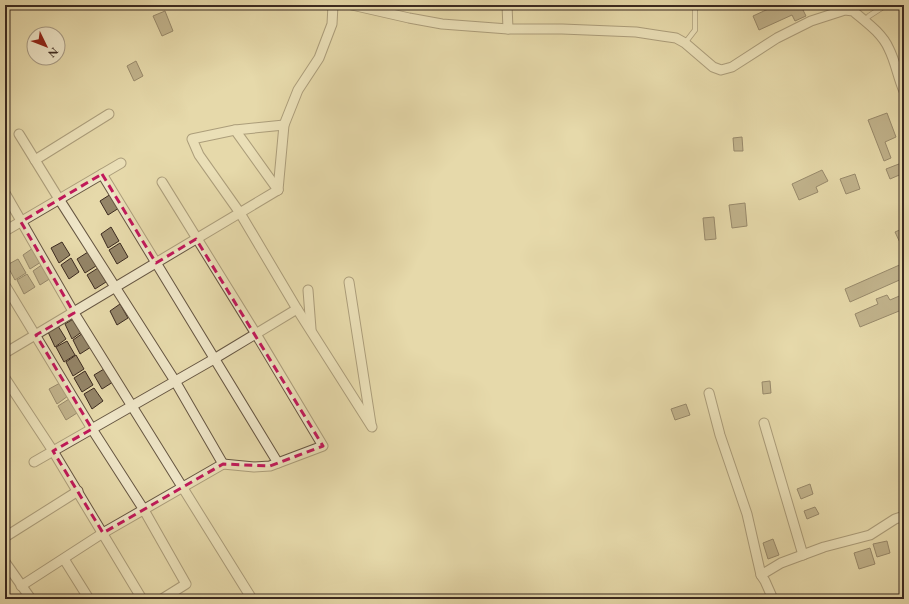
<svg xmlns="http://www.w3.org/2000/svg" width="909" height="604" viewBox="0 0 909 604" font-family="'EB Garamond',serif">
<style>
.building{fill:#948568;stroke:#3b2a20}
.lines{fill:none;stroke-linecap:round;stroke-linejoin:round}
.service-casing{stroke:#665642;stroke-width:6}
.minor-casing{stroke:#665642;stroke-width:11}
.service{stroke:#efe6c8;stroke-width:4.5}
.minor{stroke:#efe6c8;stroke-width:9}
.marked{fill:none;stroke:#c2185b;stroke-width:3;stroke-dasharray:8 5;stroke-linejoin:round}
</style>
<rect width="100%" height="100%" fill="#e6d9aa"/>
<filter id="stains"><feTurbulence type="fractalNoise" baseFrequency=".005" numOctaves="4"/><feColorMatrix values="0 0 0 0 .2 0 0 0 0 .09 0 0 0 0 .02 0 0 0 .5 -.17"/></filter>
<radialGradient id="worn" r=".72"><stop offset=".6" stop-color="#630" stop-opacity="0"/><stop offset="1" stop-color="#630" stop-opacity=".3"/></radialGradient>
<g class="building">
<path d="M777 5H814L803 10 806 16 795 21 792 15 759 30 753 16Z"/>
<path d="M165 11 173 31 162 36 153 16Z"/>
<path d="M136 61 143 76 134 81 127 66Z"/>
<path d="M887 113 896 137 885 142 891 158 884 161 868 120Z"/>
<path d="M742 137 743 151H734L733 138Z"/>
<path d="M904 162V173L890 179 886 169Z"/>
<path d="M822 170 828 181 816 187 818 192 799 200 792 184Z"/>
<path d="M855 174 860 189 846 194 840 179Z"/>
<path d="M111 194 119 208 108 215 100 201Z"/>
<path d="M745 203 747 226 732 228 729 205Z"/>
<path d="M714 217 716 239 705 240 703 218Z"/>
<path d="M111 227 119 241 108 248 101 234Z"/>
<path d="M904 228V248L903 249 895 232Z"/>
<path d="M62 242 70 255 59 263 51 248Z"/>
<path d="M120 243 128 257 117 264 109 250Z"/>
<path d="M33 248 41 262 30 269 23 255Z"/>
<path d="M88 252 96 266 85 273 77 259Z"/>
<path d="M71 258 79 272 69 279 61 265Z"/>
<path d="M18 259 26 273 15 280 7 265Z"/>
<path d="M904 263V278L850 302 845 289Z"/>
<path d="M43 264 51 278 40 285 33 271Z"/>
<path d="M98 268 106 282 95 289 87 275Z"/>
<path d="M27 274 35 287 24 294 17 280Z"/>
<path d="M904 294V309L860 327 855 314 878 304 876 299 887 295 890 300Z"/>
<path d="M120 304 128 318 117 325 110 311Z"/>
<path d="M75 318 83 331 72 339 65 324Z"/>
<path d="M58 326 66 339 55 347 48 332Z"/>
<path d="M83 333 91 347 80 354 73 340Z"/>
<path d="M67 341 75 355 64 362 56 347Z"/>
<path d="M76 355 84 369 73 376 66 362Z"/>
<path d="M104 369 113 382 102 389 94 375Z"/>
<path d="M85 371 93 385 82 392 74 378Z"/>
<path d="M770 381 771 393 763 394 762 382Z"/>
<path d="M60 383 68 396 57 404 49 389Z"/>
<path d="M94 388 103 401 92 409 84 394Z"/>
<path d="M69 399 77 413 66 420 58 406Z"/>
<path d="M686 404 690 415 675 420 671 409Z"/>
<path d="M810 484 813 494 801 499 797 489Z"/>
<path d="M815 507 819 514 807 519 804 511Z"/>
<path d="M773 539 779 555 768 559 763 543Z"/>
<path d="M887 541 890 553 877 557 873 544Z"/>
<path d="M870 548 875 564 859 569 854 553Z"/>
</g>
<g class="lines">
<defs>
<g id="service">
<path d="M864 21 869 16 886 5"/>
<path d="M685 43 695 30V5"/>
</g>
<g id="minor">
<path d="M352 5 409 18 442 24 508 29H562L636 32 662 36 676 38 685 43 713 67 721 70 732 67 777 38 811 21 845 10 853 11C866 22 882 33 889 49 896 63 898 78 904 91"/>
<path d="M507 5 508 29"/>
<path d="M284 125 235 130 192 139 199 155 240 213 297 309 372 427"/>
<path d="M235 130 278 190"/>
<path d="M19 134 59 199 175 381 223 464 103 533 21 586"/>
<path d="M35 160 109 114"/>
<path d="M102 174 278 463"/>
<path d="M162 182 256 334 323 446 270 466 254 467 223 464"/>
<path d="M278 190 284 125 298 90 319 58 332 24 333 5"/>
<path d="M5 193 74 313 252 599"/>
<path d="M5 231 121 163"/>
<path d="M349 282 371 424"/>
<path d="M5 285 92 429 144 510 186 584 162 599"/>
<path d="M308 290 311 329"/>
<path d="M5 353 278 190"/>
<path d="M5 378 53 451 142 599"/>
<path d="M709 393 720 435 747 514 761 575"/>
<path d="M764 423 803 555"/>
<path d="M34 462 214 359 297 309"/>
<path d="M5 537 78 491"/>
<path d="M64 559 89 599"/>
<path d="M5 562 31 599"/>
<path d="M773 599 765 581 761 575 781 563 824 547 870 535 895 519 904 516"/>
</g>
</defs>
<use href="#service" class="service-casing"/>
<use href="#minor" class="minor-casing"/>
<use href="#service" class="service"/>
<use href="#minor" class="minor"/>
</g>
<path d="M0 0H909V604H0ZM102 174 156 263 196 239 323 446 270 466 223 464 103 533 53 451 92 429 36 335 74 313 21 222Z" fill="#e6d9aa" fill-opacity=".55" fill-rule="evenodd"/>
<path class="marked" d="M102 174 156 263 196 239 323 446 270 466 223 464 103 533 53 451 92 429 36 335 74 313 21 222Z"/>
<rect width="909" height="604" fill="none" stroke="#e6d9aa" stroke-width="20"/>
<rect x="6" y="6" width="897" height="592" fill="none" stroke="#3b2a20" stroke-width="2"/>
<rect x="10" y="10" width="889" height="584" fill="none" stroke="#3b2a20"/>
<g transform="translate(46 46) rotate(133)"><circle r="19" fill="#efe6c8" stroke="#a79b85"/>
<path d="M0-3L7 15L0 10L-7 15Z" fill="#8f2418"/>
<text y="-6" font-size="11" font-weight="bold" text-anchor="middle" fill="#3b2a20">N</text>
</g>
<rect width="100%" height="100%" filter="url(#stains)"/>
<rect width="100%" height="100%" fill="url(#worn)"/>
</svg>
